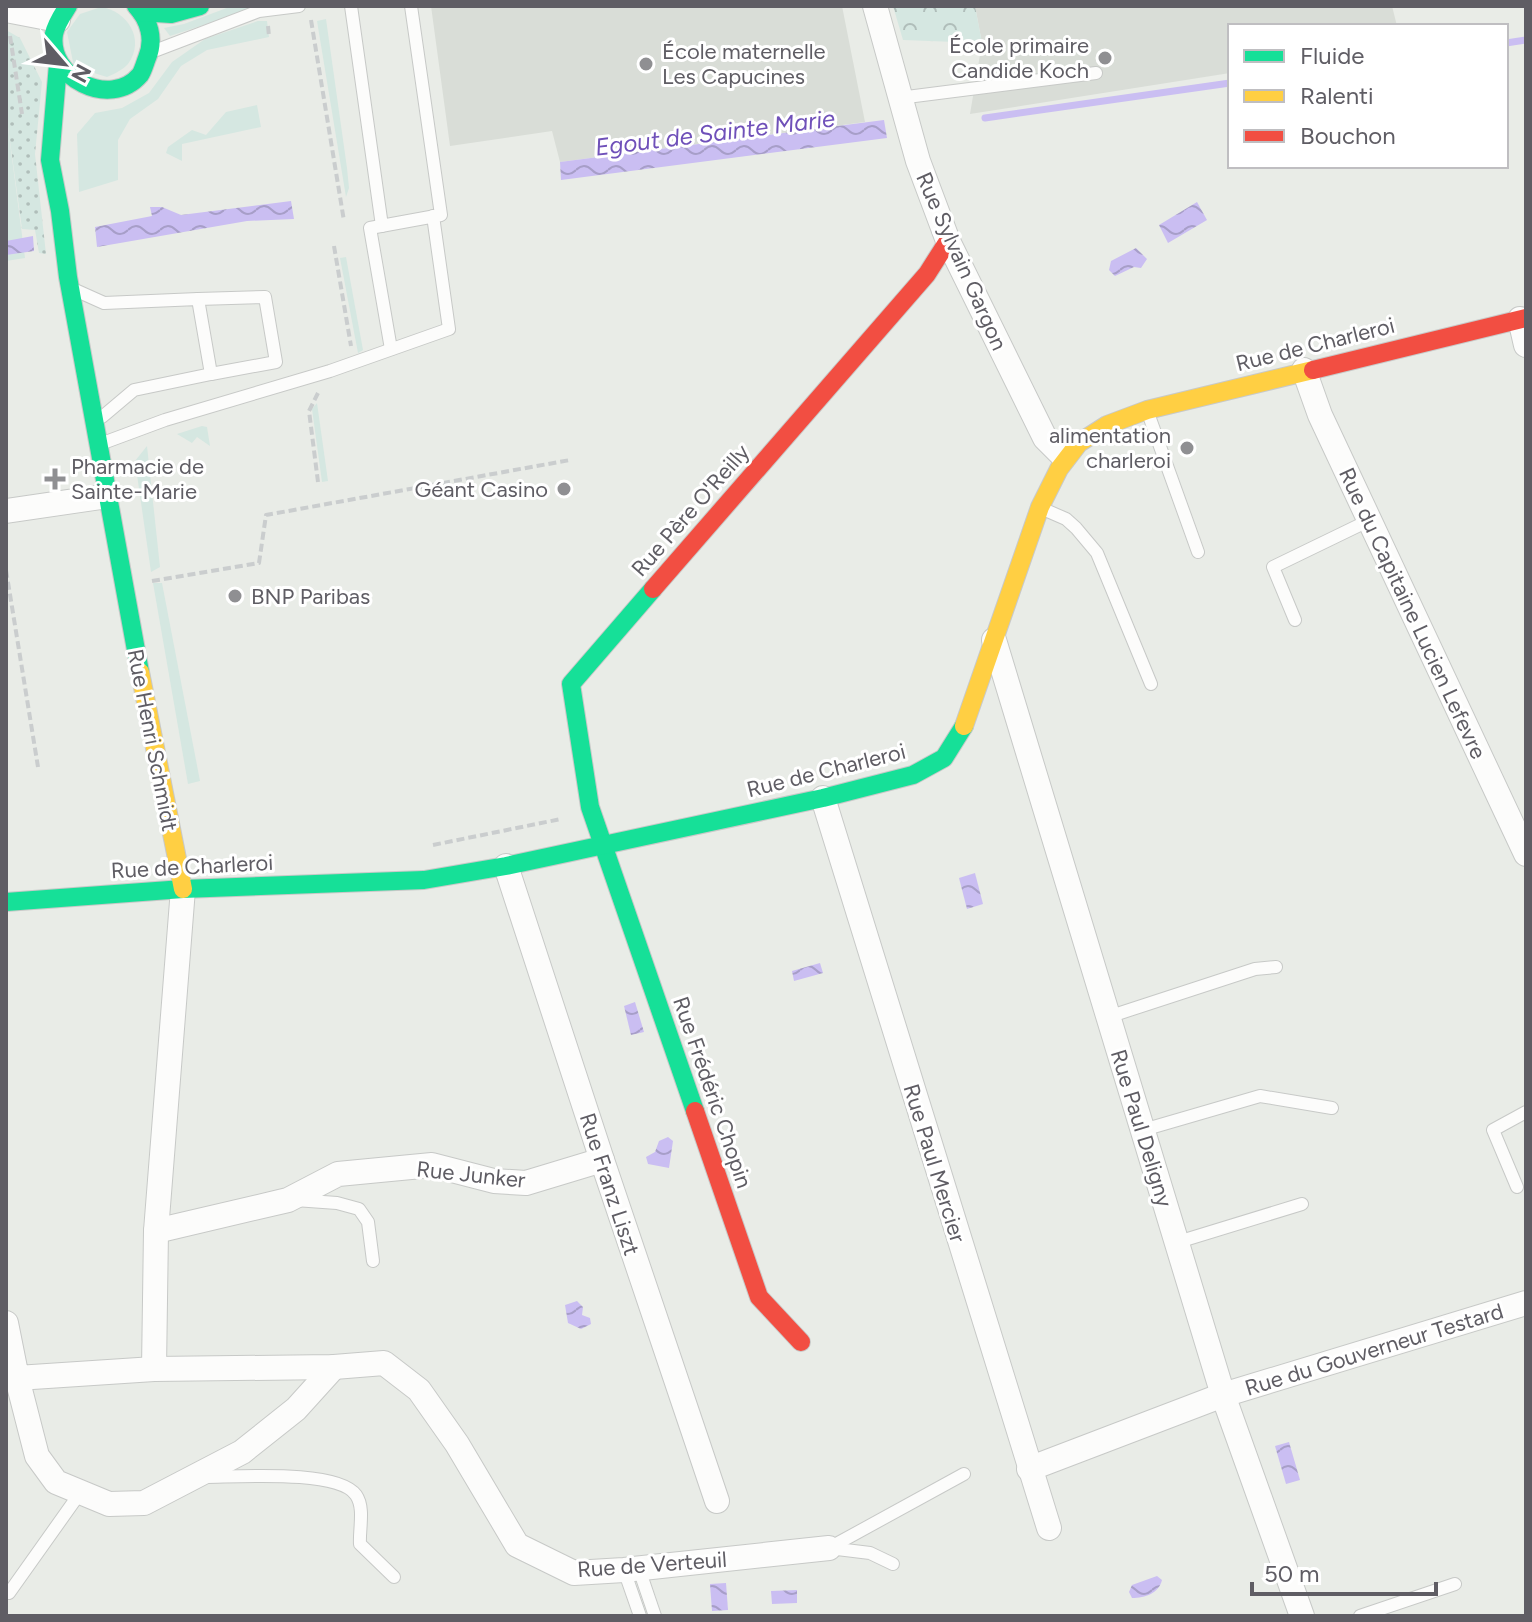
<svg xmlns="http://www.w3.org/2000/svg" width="1532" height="1622" viewBox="0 0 1532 1622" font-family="Figtree,sans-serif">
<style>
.education{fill:#d9ddd7}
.grass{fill:url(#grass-dots)}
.park{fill:url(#park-crowns)}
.garden{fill:#d5e7e1}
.water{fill:url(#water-waves)}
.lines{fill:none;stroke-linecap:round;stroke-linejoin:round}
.stream{stroke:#cabef2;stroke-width:7}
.lane-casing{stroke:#c7c9c7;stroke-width:14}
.street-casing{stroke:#c7c9c7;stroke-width:26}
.fast-casing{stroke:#c8c9c8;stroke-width:20}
.slow-casing{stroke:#c8c9c8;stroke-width:20}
.jam-casing{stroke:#c8c9c8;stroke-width:20}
.path{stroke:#cacdce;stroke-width:4;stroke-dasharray:8 4;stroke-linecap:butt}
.lane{stroke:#fcfcfb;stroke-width:12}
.street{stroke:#fcfcfb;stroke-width:24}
.fast{stroke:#16e098;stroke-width:18}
.slow{stroke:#ffcf43;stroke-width:18}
.jam{stroke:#f24e42;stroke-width:18}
.poi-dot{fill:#8f8f92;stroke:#fff;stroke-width:3}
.labels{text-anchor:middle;stroke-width:6;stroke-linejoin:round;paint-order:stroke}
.poi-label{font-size:22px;fill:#5f5d64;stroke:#fff;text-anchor:end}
.street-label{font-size:22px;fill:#5f5d64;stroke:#fff}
.water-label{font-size:24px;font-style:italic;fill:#6f50b9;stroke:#fff}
</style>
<defs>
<pattern id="grass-dots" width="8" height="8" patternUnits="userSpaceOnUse" patternTransform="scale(2)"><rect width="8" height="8" fill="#d5e7e1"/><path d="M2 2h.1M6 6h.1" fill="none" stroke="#b0beba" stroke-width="1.8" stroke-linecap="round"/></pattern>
<pattern id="park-crowns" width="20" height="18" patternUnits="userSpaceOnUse" patternTransform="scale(2)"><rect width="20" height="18" fill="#d5e7e1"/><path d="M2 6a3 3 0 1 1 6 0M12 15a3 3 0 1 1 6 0" fill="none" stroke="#b0beba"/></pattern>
<pattern id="water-waves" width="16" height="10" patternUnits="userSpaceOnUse" patternTransform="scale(2)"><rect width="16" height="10" fill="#cabef2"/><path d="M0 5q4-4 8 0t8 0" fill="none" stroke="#a79ec8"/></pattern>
</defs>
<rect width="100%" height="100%" fill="#e9ece7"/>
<g class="education">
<path d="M431 6H842L865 122 560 162 552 131 450 146Z"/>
<path d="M975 6H1392L1397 26H1230V73L970 114 982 43Z"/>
</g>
<path class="grass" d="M6 30 20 38 42 82 35 154 46 254 39 253 35 230 22 229 6 112Z"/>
<path class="park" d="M893 6H975L982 43 903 40Z"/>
<g class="garden">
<path d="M232 6H261L170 36 164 28 184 24Z"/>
<path d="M101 7C127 11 146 39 128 64 124 69 114 74 107 77L74 67 67 32 80 14Z"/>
<path d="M326 19 347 168 349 188 346 197 317 21Z"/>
<path d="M258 21H267L269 37 207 50 181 66 158 99 130 119 118 140V180L79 192 77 134 95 113 122 108 149 93 172 62 205 39Z"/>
<path d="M257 105 261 127 182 144V161L166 153 168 147 192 130 206 135 226 112Z"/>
<path d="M6 112 25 258 6 261Z"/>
<path d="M346 257 363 350 358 353 340 258Z"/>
<path d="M317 403 328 481 322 482 312 409Z"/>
<path d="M202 426 207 427 210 446 197 437 192 443 177 434Z"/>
<path d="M147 446 160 567 151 572 135 461Z"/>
<path d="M153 583H162L200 781 188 784Z"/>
</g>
<g class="water">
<path d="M884 120 887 138 561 180 560 162Z"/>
<path d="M291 201 294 219 247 221 97 247 95 227 152 216 150 207H162L181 215Z"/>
<path d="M1197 202 1207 220 1168 243 1159 225Z"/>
<path d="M33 236 34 251 6 255V241Z"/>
<path d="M1136 248 1147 259 1141 268 1134 267 1115 276 1109 270 1111 261Z"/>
<path d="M975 873 983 904 967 909 959 878Z"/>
<path d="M820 963 823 973 794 981 792 971Z"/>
<path d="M635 1002 644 1032 631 1035 624 1006Z"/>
<path d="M668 1137 673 1141 669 1168 648 1164 646 1157 655 1152 659 1141Z"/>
<path d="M577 1301 583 1307 582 1315 590 1318 591 1324 581 1329 568 1323 565 1305Z"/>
<path d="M1289 1442 1300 1480 1286 1484 1275 1446Z"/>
<path d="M1157 1576 1162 1580C1159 1593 1145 1598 1132 1598L1129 1592 1132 1585Z"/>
<path d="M726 1583 728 1610 712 1611 710 1584Z"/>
<path d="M797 1590V1603L772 1604 771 1591Z"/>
</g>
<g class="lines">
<g class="stream">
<path d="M1506 43 1526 40"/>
<path d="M985 118 1230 83"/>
</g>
<defs>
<g id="lane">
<path d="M351 6 382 226"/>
<path d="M157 50 259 11 299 6"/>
<path d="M899 98 1096 73"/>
<path d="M75 290 104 303 198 299 211 374 134 390 102 417"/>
<path d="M198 299 265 297 276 362 211 374"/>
<path d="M391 349 370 228 441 215 411 6"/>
<path d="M1148 413 1198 552"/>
<path d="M103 443 165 420 330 371 449 329 433 216"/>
<path d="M1043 509 1066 519 1076 528 1097 553 1151 684"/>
<path d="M1295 620 1273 567 1370 520"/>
<path d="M1108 1017 1255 969 1276 967"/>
<path d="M1143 1130 1260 1096 1332 1108"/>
<path d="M1517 1187 1493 1130 1526 1112"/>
<path d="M295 1200 337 1203 359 1209 368 1222 373 1261"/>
<path d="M1178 1242 1302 1204"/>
<path d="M204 1477C236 1477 338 1469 356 1495 365 1508 359 1529 360 1544L394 1577"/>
<path d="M829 1548 964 1474"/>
<path d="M829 1548 870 1553 893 1564"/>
<path d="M639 1569 655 1616"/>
<path d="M624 1570 640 1616"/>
<path d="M9 1593 80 1493"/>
<path d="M1360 1616 1455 1584"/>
</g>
<g id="street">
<path d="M875 6 918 161 948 241 1045 438 1064 457"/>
<path d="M6 10 58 20"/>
<path d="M1520 319 1526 345"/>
<path d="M1304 370 1320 415 1526 854"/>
<path d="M6 511 108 496"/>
<path d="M994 640 1223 1395 1302 1616"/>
<path d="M823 798 1049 1528"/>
<path d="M506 866 602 1160 717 1501"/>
<path d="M156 1231 288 1200 338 1174 432 1165 494 1181 526 1183 602 1160"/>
<path d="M6 1323 17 1378 154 1369 334 1367 384 1363 419 1390 457 1444 517 1545 574 1573 624 1570 829 1548"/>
<path d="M154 1369 156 1231 183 889"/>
<path d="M17 1378 37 1456 56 1482 109 1504 144 1503 242 1452 296 1409 334 1367"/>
<path d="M1029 1469 1223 1395 1526 1303"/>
</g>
<g id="fast">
<path d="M68 6C63 14 56 24 54 34 47 77 110 110 140 75 143 71 145 63 147 58 155 39 149 20 136 6"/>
<path d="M141 12 171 14 200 6"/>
<path d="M58 64 50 160 60 211 68 277 140 672"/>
<path d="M653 589 571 684 590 807 695 1111"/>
<path d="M6 902 183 889 424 880 506 866 823 798 913 775 944 758 964 726"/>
</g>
<g id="slow">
<path d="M140 672 183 889"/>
<path d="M964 726 1040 507 1059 469 1079 443 1107 425 1147 410 1313 370"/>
</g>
<g id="jam">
<path d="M1313 370 1526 318"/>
<path d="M653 589 927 274 948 241"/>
<path d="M695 1111 759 1297 801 1342"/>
</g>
</defs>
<use href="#lane" class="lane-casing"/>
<use href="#street" class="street-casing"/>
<use href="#fast" class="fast-casing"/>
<use href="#slow" class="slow-casing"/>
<use href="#jam" class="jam-casing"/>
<g class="path">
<path d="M311 20 344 221"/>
<path d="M268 26 269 36"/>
<path d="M10 36 22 114"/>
<path d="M334 246 351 346"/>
<path d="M318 393 309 411 318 482"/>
<path d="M6 570 38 767"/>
<path d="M152 581 259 563 266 515 570 460"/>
<path d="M433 845 561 819"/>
</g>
<use href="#lane" class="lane"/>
<use href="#street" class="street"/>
<use href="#fast" class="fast"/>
<use href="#slow" class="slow"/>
<use href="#jam" class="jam"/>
</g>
<g class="poi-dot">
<circle cx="1105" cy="58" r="8"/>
<circle cx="646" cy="64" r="8"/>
<circle cx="1187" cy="448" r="8"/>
<path d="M51 467h8v8h8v8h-8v8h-8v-8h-8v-8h8z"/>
<circle cx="564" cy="489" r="8"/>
<circle cx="235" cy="596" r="8"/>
</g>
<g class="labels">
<g class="poi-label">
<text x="1089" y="53">École primaire<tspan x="1089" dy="25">Candide Koch</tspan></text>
<text x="662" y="59" text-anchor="start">École maternelle<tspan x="662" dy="25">Les Capucines</tspan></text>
<text x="1171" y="443">alimentation<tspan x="1171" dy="25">charleroi</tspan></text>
<text x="71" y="474" text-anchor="start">Pharmacie de<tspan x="71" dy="25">Sainte-Marie</tspan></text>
<text x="548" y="497">Géant Casino</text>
<text x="251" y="604" text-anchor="start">BNP Paribas</text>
</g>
<g class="street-label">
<text transform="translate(962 261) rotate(66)" y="8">Rue Sylvain Gargon</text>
<text transform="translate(1315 344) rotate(-14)" y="8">Rue de Charleroi</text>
<text transform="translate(690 510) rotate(-49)" y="8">Rue Père O'Reilly</text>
<text transform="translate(1413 613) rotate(65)" y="8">Rue du Capitaine Lucien Lefevre</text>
<text transform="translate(153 740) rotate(79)" y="8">Rue Henri Schmidt</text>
<text transform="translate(826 770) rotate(-14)" y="8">Rue de Charleroi</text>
<text transform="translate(192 866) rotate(-3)" y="8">Rue de Charleroi</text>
<text transform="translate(713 1092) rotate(71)" y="8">Rue Frédéric Chopin</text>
<text transform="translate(1142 1128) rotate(73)" y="8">Rue Paul Deligny</text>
<text transform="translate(935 1163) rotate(73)" y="8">Rue Paul Mercier</text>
<text transform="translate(471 1174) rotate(6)" y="8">Rue Junker</text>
<text transform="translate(610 1184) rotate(72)" y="8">Rue Franz Liszt</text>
<text transform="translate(1374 1349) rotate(-17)" y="8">Rue du Gouverneur Testard</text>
<text transform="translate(652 1564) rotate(-4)" y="8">Rue de Verteuil</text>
</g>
<g class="water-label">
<text transform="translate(715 133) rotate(-7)" y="8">Egout de Sainte Marie</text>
</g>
</g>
<rect width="1532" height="1622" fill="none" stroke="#5f5d64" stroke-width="16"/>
<rect x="1228" y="24" width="280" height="144" fill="#ffffff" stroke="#bfbec1" stroke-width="2"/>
<rect x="1244" y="50" width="40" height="12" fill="#16e098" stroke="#bfbec1" stroke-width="2"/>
<text x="1300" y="64" font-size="24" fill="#5f5d64">Fluide</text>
<rect x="1244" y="90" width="40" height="12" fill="#ffcf43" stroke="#bfbec1" stroke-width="2"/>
<text x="1300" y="104" font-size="24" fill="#5f5d64">Ralenti</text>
<rect x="1244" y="130" width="40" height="12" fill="#f24e42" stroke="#bfbec1" stroke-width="2"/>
<text x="1300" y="144" font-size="24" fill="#5f5d64">Bouchon</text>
<g transform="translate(64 64) rotate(118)" stroke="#ffffff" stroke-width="6" paint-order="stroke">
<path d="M0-6L14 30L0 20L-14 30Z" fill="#5f5d64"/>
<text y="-12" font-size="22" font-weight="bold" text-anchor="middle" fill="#5f5d64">N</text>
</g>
<path d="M1252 1582v12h184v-12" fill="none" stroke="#5f5d64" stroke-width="4"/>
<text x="1264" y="1582" font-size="24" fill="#5f5d64" stroke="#ffffff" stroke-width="6" paint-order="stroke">50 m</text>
</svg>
